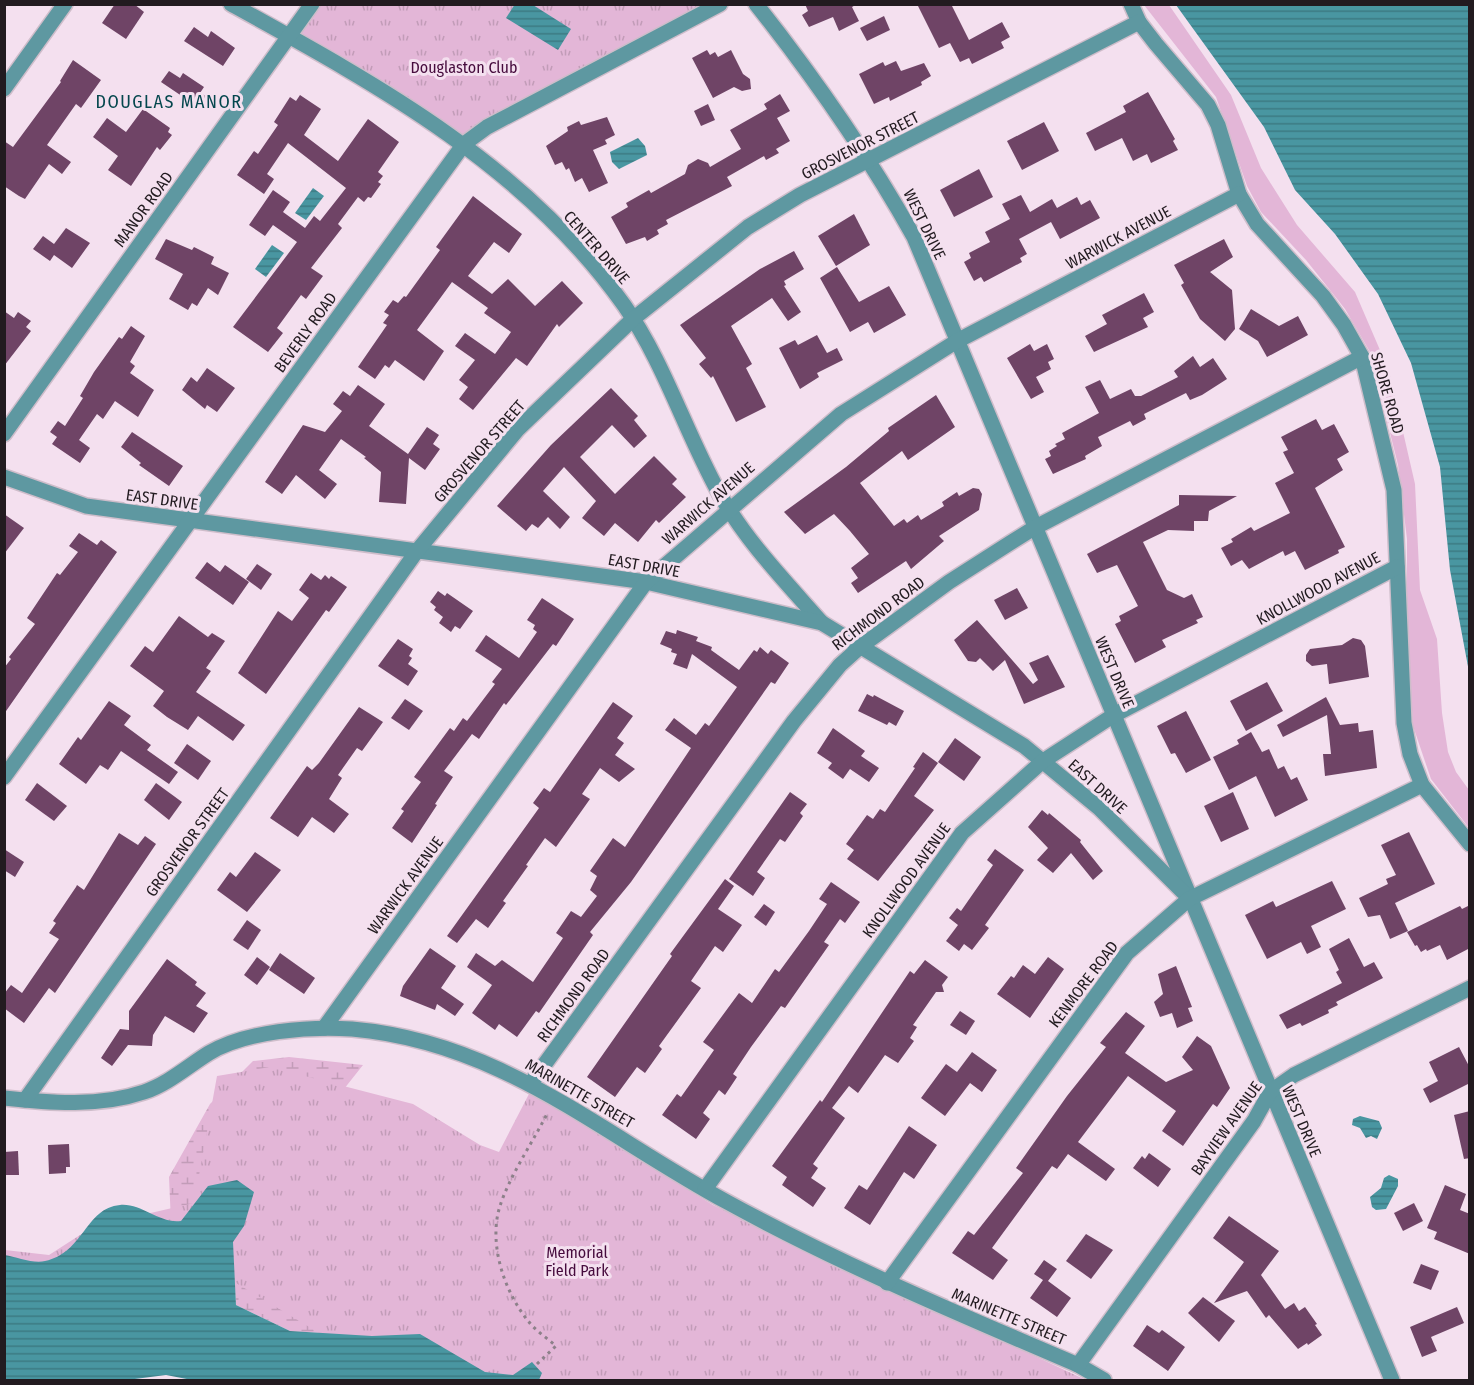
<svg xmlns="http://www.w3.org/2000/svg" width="1474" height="1385" viewBox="0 0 1474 1385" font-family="'Fira Sans Condensed',sans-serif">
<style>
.green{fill:#e3b6d7}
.wetland{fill:url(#wetland-marsh)}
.park{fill:url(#park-tufts)}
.water{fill:url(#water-rules)}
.building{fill:#6f4466}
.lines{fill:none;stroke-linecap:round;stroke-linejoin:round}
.street-casing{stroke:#cebdca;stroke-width:18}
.path{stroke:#8d808a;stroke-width:3;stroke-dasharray:3 4.5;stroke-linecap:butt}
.street{stroke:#5e98a1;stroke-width:15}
.labels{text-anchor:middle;stroke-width:6;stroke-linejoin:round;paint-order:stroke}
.park-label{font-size:16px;fill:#460b3d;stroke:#f4e0ef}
.street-label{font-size:16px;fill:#221b20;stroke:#f4e0ef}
.neighbourhood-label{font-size:18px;letter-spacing:1.5px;fill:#04464d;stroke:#f4e0ef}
</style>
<defs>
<pattern id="wetland-marsh" width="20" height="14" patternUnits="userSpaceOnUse" patternTransform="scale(1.5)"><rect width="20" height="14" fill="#e3b6d7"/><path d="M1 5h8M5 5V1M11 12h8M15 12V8" fill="none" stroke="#c29cb8"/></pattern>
<pattern id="park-tufts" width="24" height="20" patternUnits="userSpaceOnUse" patternTransform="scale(1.5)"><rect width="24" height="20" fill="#e3b6d7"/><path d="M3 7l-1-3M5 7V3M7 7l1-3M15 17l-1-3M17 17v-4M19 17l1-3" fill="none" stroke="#c29cb8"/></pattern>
<pattern id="water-rules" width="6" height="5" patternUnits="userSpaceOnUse" patternTransform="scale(1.5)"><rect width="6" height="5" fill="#4996a1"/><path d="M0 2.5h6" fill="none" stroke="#3c7a83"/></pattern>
</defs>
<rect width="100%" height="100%" fill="#f4e0ef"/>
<path class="green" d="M1144 5H1169L1231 95 1261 168 1297 225 1355 292 1389 371 1415 484 1420 590 1437 639 1442 713 1448 752 1456 772 1469 790V828L1431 779 1413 726 1407 632V539L1398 465 1370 352 1345 309 1306 260 1261 212 1247 186 1216 97Z"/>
<path class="wetland" d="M289 1057 363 1065 321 1118 372 1336 290 1331 236 1305 233 1256 181 1221 171 1223 169 1177 210 1104 253 1061Z"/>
<g class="park">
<path d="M312 5H717L461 140 289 36Z"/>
<path d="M270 1067 413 1104 480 1145 499 1152 530 1092 713 1205 1086 1380H461L379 1369 221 1274 42 1271 5 1265V1250L49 1255 94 1226 194 1203 217 1076Z"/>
</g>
<g class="water">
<path d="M515 4 533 5 571 29 558 50 506 18Z"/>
<path d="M1176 5H1469V672L1450 570 1440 467 1411 363 1378 294 1335 234 1295 190 1264 127Z"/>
<path d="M638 138 645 146 647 155 619 169 612 162 610 152Z"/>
<path d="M313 188 324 196 306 220 295 213Z"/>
<path d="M272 245 284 253 266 277 255 269Z"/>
<path d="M1360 1116 1379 1121 1382 1128 1377 1139 1371 1136 1366 1138 1360 1128 1352 1125 1353 1119Z"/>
<path d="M1389 1175 1398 1179V1186L1386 1209 1376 1210 1372 1207 1370 1197 1381 1188 1384 1178Z"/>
<path d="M237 1180 254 1192 244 1226 233 1242 236 1305 290 1331 372 1336 420 1334 485 1372 513 1375 532 1362 542 1373 539 1380H192L166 1375 127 1380H5V1255C16 1257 34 1264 45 1261 84 1253 85 1208 120 1205 142 1203 159 1224 181 1221L208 1186Z"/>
</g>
<g class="building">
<path d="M115 4H134L144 12 126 39 102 23Z"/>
<path d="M805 4H857L852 7 859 21 839 31 833 17 809 27 802 15 808 11Z"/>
<path d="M917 4H951L969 40 1002 22 1010 37 1001 42 1004 48 972 64 969 58 960 62 950 43 939 48Z"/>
<path d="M884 16 890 30 867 41 860 28Z"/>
<path d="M194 27 208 37 211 31 235 48 223 66 184 41Z"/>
<path d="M707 50 710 55 715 52 718 57 731 50 743 74 750 79 751 89 742 91 734 87 713 98 692 58Z"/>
<path d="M73 60 101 80 81 108 76 104 47 145 71 162 62 174 49 164 25 199 19 196 4 186V141L13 147 61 82 60 81Z"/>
<path d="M896 61 901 71 924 63 931 76 921 82 922 85 890 101 889 97 874 104 859 74 883 62 885 66Z"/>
<path d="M169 71 180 78 183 73 204 87 200 93 206 96 198 107 161 82Z"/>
<path d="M1148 92 1175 139 1173 141 1178 150 1151 163 1147 154 1133 161 1122 138 1095 151 1086 133 1126 112 1123 106Z"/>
<path d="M780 94 790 111 777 118 790 141 776 149 779 153 766 160 764 156 727 177 732 186 666 220 668 224 657 230 659 234 647 241 645 237 626 244 611 217 628 207 626 203 649 190 651 193 685 174 688 165 698 159 708 163 710 167 741 149 730 130 767 109 764 104Z"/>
<path d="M300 95 321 109 304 135 338 161 368 119 399 142 378 172 383 176 378 182 381 184 371 198 368 197 364 202 358 197 338 224 342 228 311 268 323 276 306 299 301 295 277 328 283 333 268 352 233 327 297 242 273 225 265 236 249 225 273 190 290 202 283 212 305 228 314 216 320 221 346 188 288 143 267 174 274 179 264 194 237 175 254 151 258 154 278 125 274 122 290 97 296 101Z"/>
<path d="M708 104 715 120 701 126 694 111Z"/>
<path d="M143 109 170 128 168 132 172 135 160 150 157 147 131 186 108 170 118 156 93 137 107 118 126 132Z"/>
<path d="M607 117 615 135 605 140 607 144 593 150 608 183 589 192 582 178 575 182 569 168 566 170 562 162 555 165 546 146 568 131 567 127 579 121 581 125Z"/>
<path d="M1044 122 1059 151 1022 170 1007 141Z"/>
<path d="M979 169 993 197 954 217 940 190Z"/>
<path d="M1021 195 1030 212 1052 199 1057 208 1077 197 1081 205 1090 200 1100 218 1060 239 1051 222 1019 239 1027 254 1020 258 1022 262 984 282 981 277 974 281 964 262 971 258 969 253 990 242 985 232 1010 219 1002 204Z"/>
<path d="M473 196 522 234 509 253 494 242 468 276 492 294 508 279 535 306 562 281 583 303 559 327 557 324 527 366 516 358 473 410 459 399 468 387 459 380 475 360 455 346 465 333 495 354 511 332 484 313 488 308 452 282 417 330 444 351 424 381 395 360 389 368 385 365 375 379 358 367 387 325 383 323 389 315 384 312 393 300 398 303 404 296 406 297 440 250 436 247Z"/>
<path d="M854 214 870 245 836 266 818 236Z"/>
<path d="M66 228 90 243 72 268 54 255 50 261 33 249 43 236 54 244Z"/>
<path d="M166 239 192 250 194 247 214 257 211 264 229 273 218 295 208 288 197 306 192 303 188 310 169 299 183 274 155 259Z"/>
<path d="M1224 239 1233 257 1210 272 1232 290 1235 329 1225 341 1200 319 1181 285 1184 283 1174 265Z"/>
<path d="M794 251 804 269 784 281 786 285 784 286 801 312 788 321 772 298 731 326 752 364 746 368 766 407 736 422 713 376 711 378 699 364 706 358 680 325 760 269Z"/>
<path d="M837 267 859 302 889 286 906 315 874 333 868 322 850 332 820 278Z"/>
<path d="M1144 293 1154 312 1143 318 1148 327 1094 352 1085 336 1107 324 1102 315Z"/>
<path d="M1251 309 1279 326 1298 316 1308 335 1267 357 1258 341 1239 329Z"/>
<path d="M4 311 14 318 18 312 31 321 26 327 31 331 4 366Z"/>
<path d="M131 326 145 336 130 362 135 366 130 373 154 390 138 417 115 401 103 419 97 414 79 440 90 448 80 463 52 444 57 437 50 432 58 421 65 426 83 398 80 396 94 372 119 337 122 339Z"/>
<path d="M817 335 827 353 837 348 843 360 817 373 819 377 800 389 779 348 795 340 798 345Z"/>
<path d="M1030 344 1034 351 1047 344 1054 359 1048 362 1051 369 1036 377 1044 392 1031 399 1007 358Z"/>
<path d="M1193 356 1200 367 1213 358 1227 379 1202 395 1190 400 1186 393 1144 414 1146 419 1133 426 1130 421 1098 437 1102 446 1085 456 1086 459 1053 474 1045 459 1051 456 1049 451 1057 446 1055 444 1065 439 1062 433 1099 413 1085 387 1100 380 1110 399 1131 389 1135 396H1141L1178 377 1174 371Z"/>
<path d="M207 368 235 388 217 412 207 405 205 409 182 390 191 377 197 382Z"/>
<path d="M358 385 385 404 369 426 408 454 427 427 439 435 433 444 440 449 425 470 409 458 406 504 379 502 381 472 364 458 366 457 341 439 319 470 337 484 325 499 296 475 282 494 265 482 303 425 325 432 342 411 333 404 343 391 350 396Z"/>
<path d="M611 388 638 416 634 420 647 436 634 448 612 425 580 457 615 494 654 456 677 479 672 484 686 497 659 523 656 520 638 542 615 523 604 536 582 518 596 501 564 467 543 491 570 517 560 529 548 517 538 528 532 524 526 531 497 506 551 445Z"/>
<path d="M936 395 955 427 908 460 902 451 860 483 894 526 904 519 907 523 918 515 921 520 944 506 942 502 957 492 959 496 973 488 979 489 982 494 979 510 939 536 944 541 911 569 906 561 858 593 851 583 858 578 851 568 869 554 850 531 834 514 805 534 784 512 846 467 889 431 888 428Z"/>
<path d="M1316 419 1322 430 1334 424 1349 452 1337 459 1343 470 1315 488 1345 547 1338 550 1339 553 1305 570 1295 551 1285 556 1283 551 1249 569 1242 560 1231 566 1221 548 1233 542 1231 539 1251 527 1254 531 1290 513 1275 483 1294 473 1283 452 1288 450 1281 437Z"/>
<path d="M132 432 183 466 169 486 139 465 141 463 121 447Z"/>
<path d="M1179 495 1237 496 1209 511 1208 521H1194V531L1168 530 1143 542 1167 590 1184 598 1192 594 1203 617 1196 620 1198 623 1162 640 1166 647 1135 663 1115 624 1121 621 1119 616 1138 606 1117 565 1097 573 1087 554 1179 505Z"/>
<path d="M4 514 24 528 4 554Z"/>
<path d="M79 533 97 545 101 540 117 552 4 714V668L11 659 9 657 35 624 27 618 57 573 60 575 78 552 69 546Z"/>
<path d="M207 562 220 572 225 565 249 582 233 605 195 578Z"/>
<path d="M257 564 272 574 261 590 246 579Z"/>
<path d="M311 573 321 580 325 575 329 579 331 576 347 587 329 612 326 610 266 694 238 673 278 611 292 621 309 598 299 590Z"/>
<path d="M1017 588 1028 608 1005 620 994 600Z"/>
<path d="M438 591 445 596 447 593 473 611 460 629 455 626 451 632 439 623 443 617 434 610 436 607 430 602Z"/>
<path d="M542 598 574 619 556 646 553 644 506 705 504 703 479 739 472 734 444 771 453 777 435 804 437 805 412 843 392 828 404 811 401 809 421 782 414 777 450 728 454 731 463 718 467 721 495 684 492 682 502 669 475 651 486 635 519 658 537 632 533 629 535 625 527 620Z"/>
<path d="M179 616 208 637 212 633 225 641 206 668 211 671 196 692 245 725 233 741 198 716 188 730 167 717 153 706 164 691 130 666 145 646 153 652Z"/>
<path d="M977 620 1033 684 1038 680 1029 663 1048 655 1065 687 1024 704 1005 660 993 671 980 658 976 662 968 661 954 640Z"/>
<path d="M677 630 698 637 696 641 712 647 711 650 739 670 754 650 757 652 760 647 768 654 771 650 789 663 775 684 771 682 631 882 590 932 593 935 539 1013 536 1011 517 1037 499 1024 495 1030 472 1013 492 985 467 967 476 953 495 966 502 960 533 982 563 938 556 933 571 911 581 917 597 896 590 890 597 876 590 871 613 838 625 847 691 748 665 730 674 718 696 735 705 723 709 726 712 722 737 687 692 654 687 669 673 664 677 654 671 652 672 649 660 644 666 631 676 634Z"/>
<path d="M1353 638 1361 640 1365 646 1369 677 1329 684 1327 664 1312 666 1306 661V655L1310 649 1342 645Z"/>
<path d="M398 639 413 649 409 656 412 658 408 664 418 671 408 686 378 666Z"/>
<path d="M1267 682 1283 711 1246 731 1230 701Z"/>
<path d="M867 694 873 697 874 695 904 711 896 726 889 722 887 725 858 711Z"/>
<path d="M1326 697 1340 725 1358 723 1359 732 1373 730 1377 768 1325 776 1323 754H1331L1327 715 1283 737 1277 725Z"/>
<path d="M405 699 423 711 409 730 391 718Z"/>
<path d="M109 701 131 716 124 725 151 745 147 750 178 772 169 784 121 751 108 770 100 765 86 784 59 764 78 737 81 740Z"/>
<path d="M613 702 633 716 617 738 624 743 615 755 635 769 619 782 600 768 582 794 590 799 556 847 545 838 526 865 528 866 503 901 506 903 488 928 476 919 457 943 447 936 539 808 533 803 544 788 550 792Z"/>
<path d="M359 707 383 722 362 751 357 748 338 775 342 778 329 799 349 814 334 833 312 817 298 837 270 818 307 766 312 770 319 763Z"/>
<path d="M1186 711 1211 760 1186 773 1175 753 1171 754 1157 726Z"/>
<path d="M833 728 865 751 861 756 879 768 869 782 850 769 843 779 828 768 832 763 817 753Z"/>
<path d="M1251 732 1262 752 1269 749 1278 769 1284 766 1291 780 1297 777 1308 800 1275 817 1256 776 1229 790 1213 757 1239 744 1237 740Z"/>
<path d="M955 738 981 757 964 781 938 762Z"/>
<path d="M187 744 211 761 198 780 174 763Z"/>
<path d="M923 752 938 763 914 796 934 810 878 881 847 859 854 850 846 844 867 815 873 819 880 809 885 812 915 768 913 767Z"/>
<path d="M37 783 67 806 54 821 25 800Z"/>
<path d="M156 783 182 802 169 820 144 800Z"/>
<path d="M790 792 807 804 800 813 803 816 785 842 780 839 757 872 765 878 753 896 729 879Z"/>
<path d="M1233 792 1249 829 1221 842 1204 806Z"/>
<path d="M1042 810 1048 815 1049 813 1081 840 1080 842 1103 871 1093 880 1071 853 1053 873 1037 860 1048 848 1028 827Z"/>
<path d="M1409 832 1435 884 1395 903 1408 931 1390 939 1380 915 1368 917 1359 898 1388 884 1386 879 1396 875 1381 845Z"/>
<path d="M119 833 138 845 145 836 156 844 55 993 49 988 24 1023 4 1008V994L11 985 22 993 59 939 49 933 56 923 53 921 76 887 77 885 84 890Z"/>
<path d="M4 849 24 862 15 877 4 870Z"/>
<path d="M995 849 1024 870 985 925 989 928 972 950 964 944 959 951 946 941 958 925 949 918 957 908 961 911 993 865 987 860Z"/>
<path d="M255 852 281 870 247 912 217 890 230 872 236 877Z"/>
<path d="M725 879 734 886 718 909 742 925 723 952 715 946 691 981 701 988 659 1046 662 1049 645 1073 637 1067 615 1097 587 1077 672 956 670 954Z"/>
<path d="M1332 881 1346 909 1311 926 1321 947 1307 954 1301 942 1267 959 1245 915 1273 901 1276 907Z"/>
<path d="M831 882 860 902 845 923 840 919 824 942 829 945 785 1008 781 1006 751 1047 733 1074 737 1077 725 1095 719 1090 703 1113 710 1119 696 1139 662 1115 677 1094 681 1097 714 1050 703 1042 739 993 752 1003 775 969 779 972 809 931 827 904 819 899Z"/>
<path d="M764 904 775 912 766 926 754 917Z"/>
<path d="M1470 905V948L1447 960 1440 945 1427 951 1426 949 1421 952 1417 945 1415 946 1407 932 1460 906 1462 909Z"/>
<path d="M247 920 261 930 248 950 233 940Z"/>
<path d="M1349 938 1364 967 1374 962 1383 978 1336 1002 1338 1005 1328 1010 1329 1013 1302 1026 1300 1023 1287 1029 1279 1015 1342 983 1336 972 1339 970 1329 949Z"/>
<path d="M430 948 456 966 441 988 464 1004 455 1016 437 1004 435 1010 400 996 403 986Z"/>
<path d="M280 953 315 978 304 994 269 970Z"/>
<path d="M257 957 270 967 257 985 244 975Z"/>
<path d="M1048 957 1064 969 1030 1018 997 994 1011 976 1014 978 1023 965 1035 974Z"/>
<path d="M167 959 197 982 195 985 206 993 196 1006 208 1013 194 1033 165 1016 153 1035 152 1046 128 1045 112 1066 101 1058 120 1029 129 1030V1011Z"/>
<path d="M925 960 948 977 942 985 944 992H936L913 1025 917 1027 910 1038 914 1041 898 1063 885 1055 858 1093 849 1086 832 1108 845 1118 813 1164 818 1168 811 1178 826 1188 813 1207 782 1185 787 1177 772 1166 820 1100 822 1102 910 971 914 974Z"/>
<path d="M1176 966 1192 1007 1188 1008 1193 1021 1177 1028 1172 1013 1160 1017 1154 1002 1163 994 1158 974Z"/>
<path d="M960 1011 975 1021 966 1035 950 1025Z"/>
<path d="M1126 1012 1145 1026 1125 1053 1166 1082 1193 1070 1182 1057 1197 1036 1211 1046 1230 1088 1217 1107 1213 1104 1183 1146 1162 1131 1176 1111 1128 1076 1078 1142 1115 1169 1106 1181 1068 1154 1057 1169 1052 1166 992 1248 1008 1260 993 1280 952 1253 968 1231 974 1235 1023 1173 1016 1168 1067 1096 1106 1047 1100 1043Z"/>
<path d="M1459 1047 1470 1068V1083L1430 1103 1423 1089 1438 1081 1429 1062Z"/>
<path d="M972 1052 997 1070 982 1092 970 1083 945 1116 921 1098 946 1064 957 1072Z"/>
<path d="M1470 1111V1158L1464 1159 1454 1115Z"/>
<path d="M909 1126 937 1145 914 1179 904 1172 870 1225 844 1208 859 1185 867 1190Z"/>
<path d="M69 1144 70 1167H66V1173L49 1174 48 1145Z"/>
<path d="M18 1151 19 1175H4V1152Z"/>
<path d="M1149 1153 1171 1169 1158 1187 1133 1168 1142 1156 1145 1159Z"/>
<path d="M1445 1185 1466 1194 1460 1210 1470 1214V1254L1434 1239 1437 1232 1427 1228Z"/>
<path d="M1414 1203 1423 1221 1403 1231 1394 1213Z"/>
<path d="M1229 1216 1279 1251 1261 1275 1285 1309 1294 1303 1299 1311 1305 1307 1317 1324 1315 1325 1322 1335 1308 1345 1307 1343 1298 1349 1269 1315 1266 1318 1247 1291 1214 1303 1244 1262 1213 1238Z"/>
<path d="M1086 1234 1113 1250 1091 1279 1066 1261Z"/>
<path d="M1044 1260 1057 1269 1048 1281 1071 1298 1057 1317 1030 1298 1043 1280 1034 1274Z"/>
<path d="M1421 1264 1439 1271 1431 1290 1413 1283Z"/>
<path d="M1203 1297 1235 1321 1219 1342 1188 1313Z"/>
<path d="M1457 1307 1464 1323 1431 1337 1437 1351 1422 1357 1410 1327Z"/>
<path d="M1147 1325 1159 1333 1162 1330 1185 1347 1168 1371 1133 1346Z"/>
</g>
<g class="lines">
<defs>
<g id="street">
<path d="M231 4C378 85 525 165 624 305 664 362 685 431 718 491 745 540 785 581 822 623"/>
<path d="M756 4C816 80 867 153 914 237L1392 1380"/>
<path d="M1131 4 1139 22 1156 44 1208 105 1218 125 1239 194 1257 224 1323 296 1344 325 1362 357 1394 490 1404 723 1410 754 1422 785 1470 844"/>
<path d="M4 89 65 4"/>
<path d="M4 434 312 4"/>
<path d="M4 477 86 506 646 582 822 623 1024 746 1099 808 1183 892"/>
<path d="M4 777 464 144 487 127 720 4"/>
<path d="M324 1028 646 582 841 414 957 341 1239 194"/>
<path d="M531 1083 794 721 840 665 860 647 949 582 1010 543 1034 528 1362 357"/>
<path d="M4 1098C50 1103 100 1107 144 1092 168 1084 188 1066 209 1053 246 1031 310 1026 352 1029 502 1042 601 1134 727 1202 840 1264 959 1314 1078 1365L1104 1380"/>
<path d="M25 1100 417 551 518 429 633 319 748 227 800 195 1139 22"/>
<path d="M705 1189 962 833 1043 761 1114 715 1397 567"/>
<path d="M887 1283 1127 953 1189 899 1422 785"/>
<path d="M1078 1365 1254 1121 1270 1092 1294 1075 1470 988"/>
</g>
</defs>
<use href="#street" class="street-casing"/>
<path class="path" d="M537 1364 556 1346C547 1338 536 1331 529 1322 504 1292 488 1243 500 1206 509 1177 534 1140 548 1112"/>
<use href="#street" class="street"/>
</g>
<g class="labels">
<g class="park-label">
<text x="464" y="73">Douglaston Club</text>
<text x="577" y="1258">Memorial<tspan x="577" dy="18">Field Park</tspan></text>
</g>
<g class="street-label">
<text transform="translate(860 145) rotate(-27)" y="6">GROSVENOR STREET</text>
<text transform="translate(143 209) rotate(-54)" y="6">MANOR ROAD</text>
<text transform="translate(925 224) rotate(64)" y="6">WEST DRIVE</text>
<text transform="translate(1118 237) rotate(-28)" y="6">WARWICK AVENUE</text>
<text transform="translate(597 247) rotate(49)" y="6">CENTER DRIVE</text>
<text transform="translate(305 332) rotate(-54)" y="6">BEVERLY ROAD</text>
<text transform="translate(1388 393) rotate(74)" y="6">SHORE ROAD</text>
<text transform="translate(479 451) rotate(-49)" y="6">GROSVENOR STREET</text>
<text transform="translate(162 499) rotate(8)" y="6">EAST DRIVE</text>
<text transform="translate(708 503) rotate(-41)" y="6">WARWICK AVENUE</text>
<text transform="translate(644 565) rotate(10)" y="6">EAST DRIVE</text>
<text transform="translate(1318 588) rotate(-28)" y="6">KNOLLWOOD AVENUE</text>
<text transform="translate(878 613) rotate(-37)" y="6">RICHMOND ROAD</text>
<text transform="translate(1115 672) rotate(67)" y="6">WEST DRIVE</text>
<text transform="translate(1098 786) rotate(42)" y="6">EAST DRIVE</text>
<text transform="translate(187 842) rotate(-54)" y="6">GROSVENOR STREET</text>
<text transform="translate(906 880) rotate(-54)" y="6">KNOLLWOOD AVENUE</text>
<text transform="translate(405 885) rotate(-54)" y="6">WARWICK AVENUE</text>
<text transform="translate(1083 984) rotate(-53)" y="6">KENMORE ROAD</text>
<text transform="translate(573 995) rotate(-54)" y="6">RICHMOND ROAD</text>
<text transform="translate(580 1093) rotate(30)" y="6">MARINETTE STREET</text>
<text transform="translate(1302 1121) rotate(67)" y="6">WEST DRIVE</text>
<text transform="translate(1226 1128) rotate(-55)" y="6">BAYVIEW AVENUE</text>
<text transform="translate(1009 1316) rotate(23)" y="6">MARINETTE STREET</text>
</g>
<g class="neighbourhood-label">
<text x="169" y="108">DOUGLAS MANOR</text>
</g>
</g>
<rect width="1474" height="1385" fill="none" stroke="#221b20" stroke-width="12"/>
</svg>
